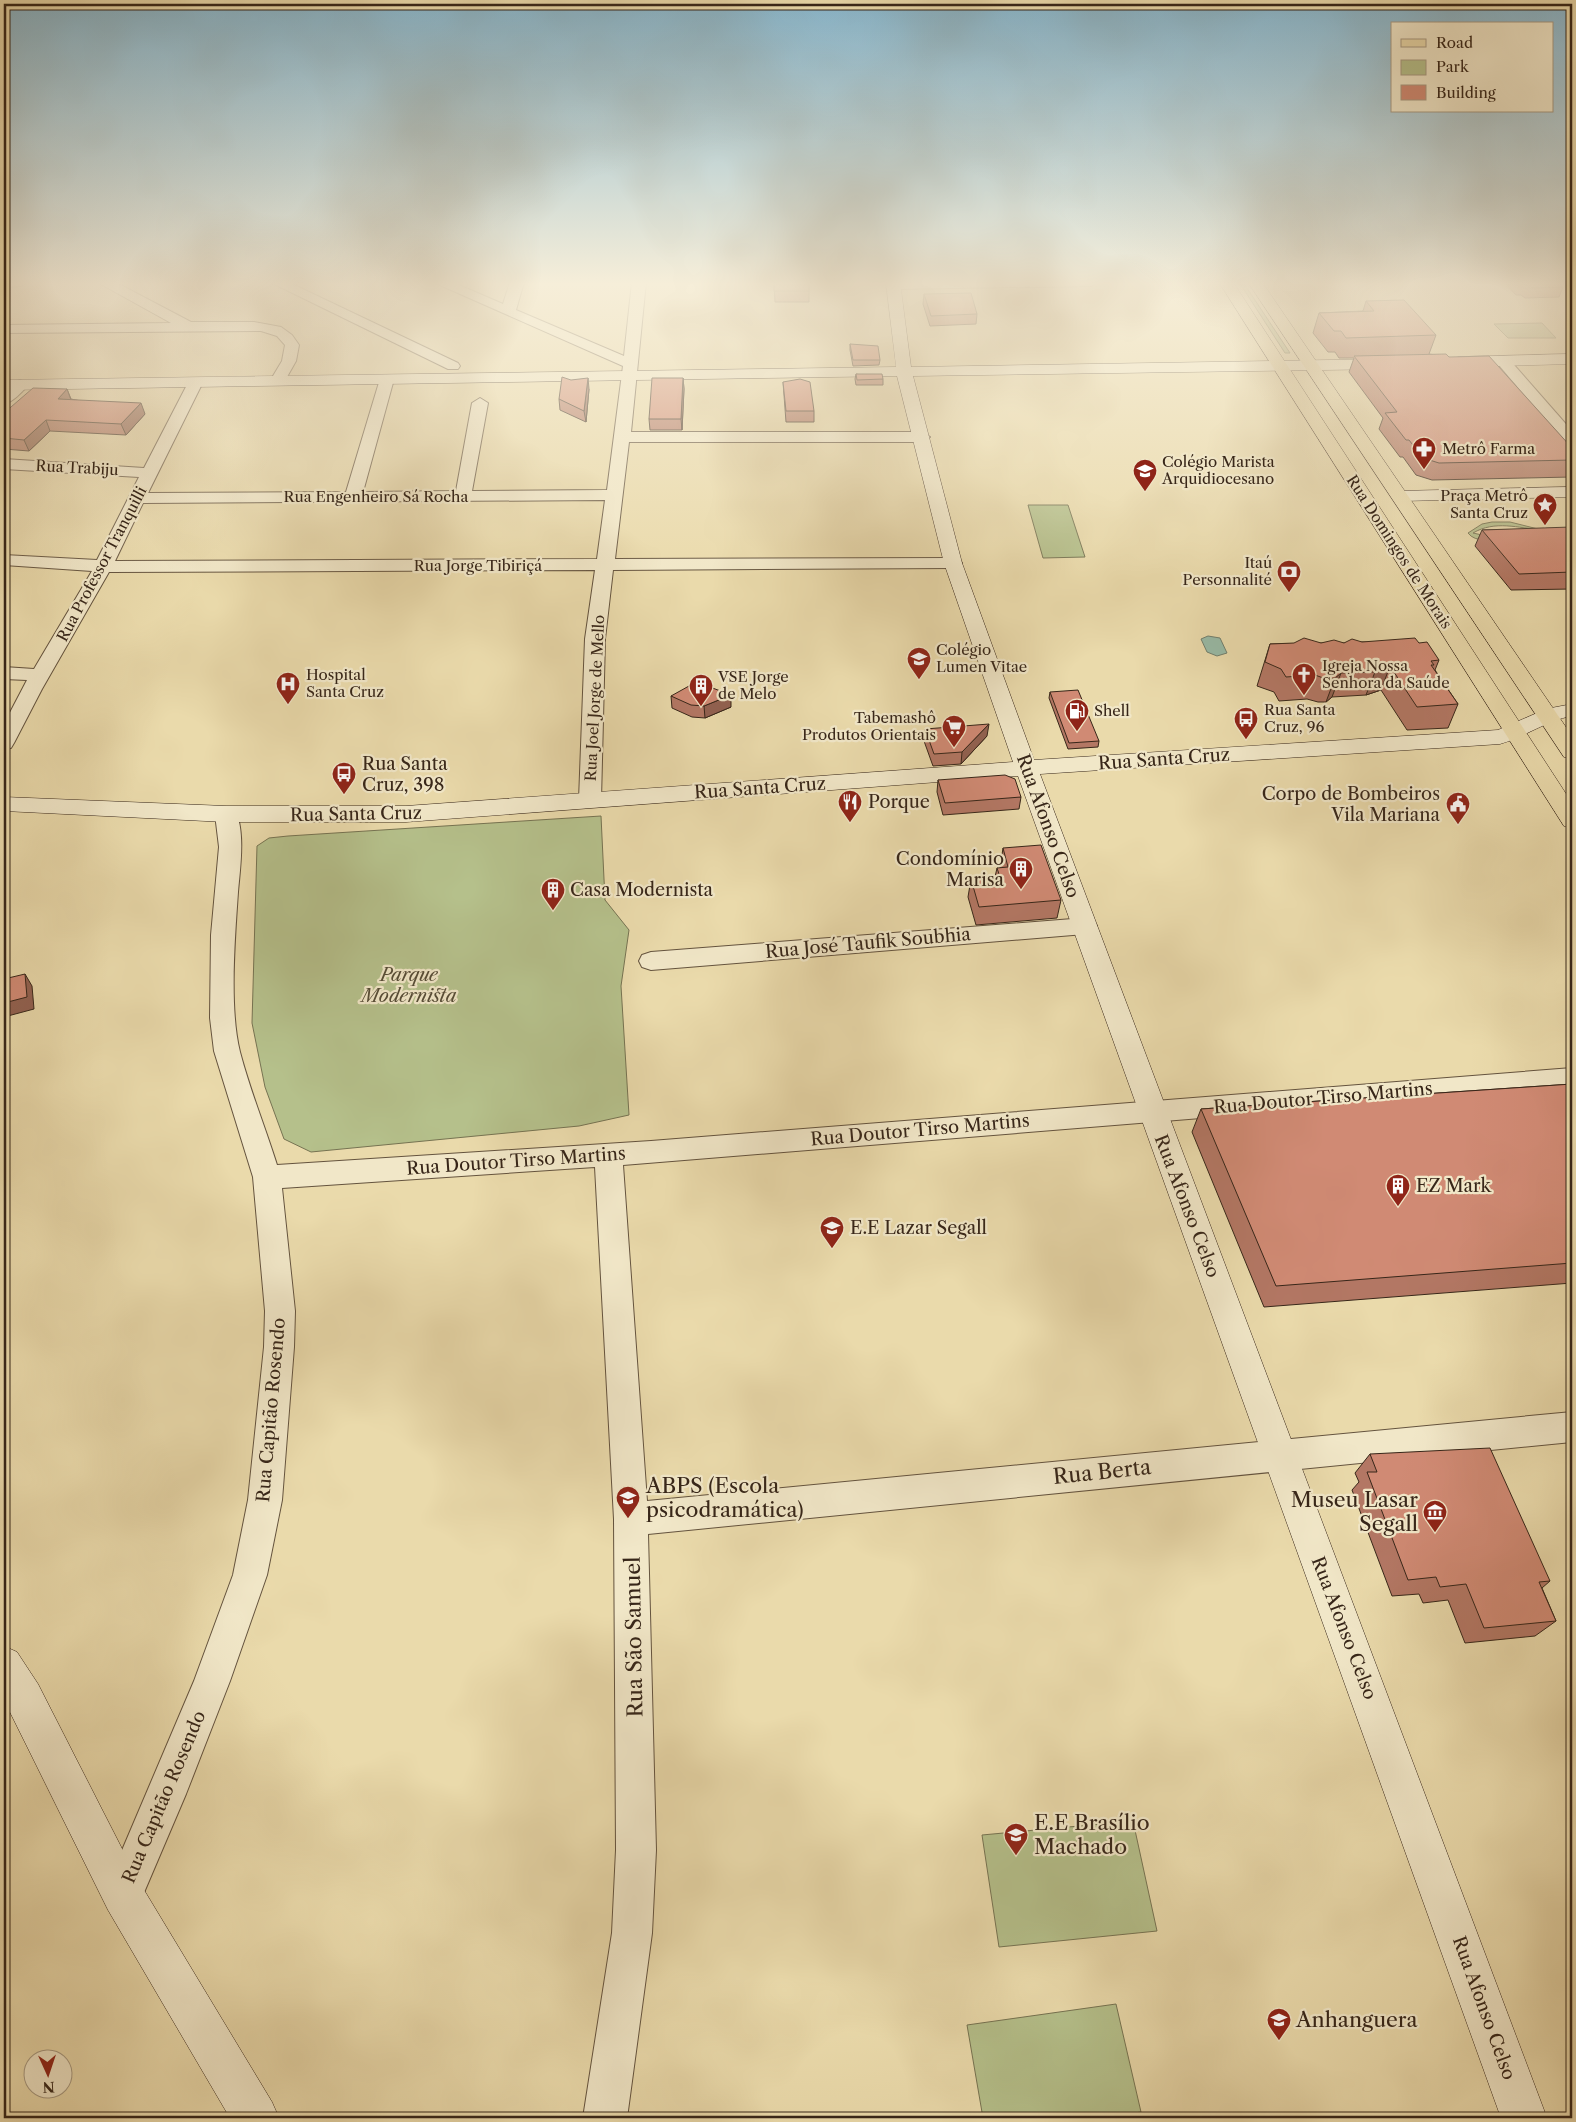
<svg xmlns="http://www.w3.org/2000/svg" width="1576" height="2122" viewBox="0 0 1576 2122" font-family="'Libre Caslon Text',serif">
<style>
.green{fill:#b5c08b;stroke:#767352}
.water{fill:#98bba7;stroke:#717f6e}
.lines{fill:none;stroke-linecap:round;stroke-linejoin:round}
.street-casing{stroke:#64533e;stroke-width:2}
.secondary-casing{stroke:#372619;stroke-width:1}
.primary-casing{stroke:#372619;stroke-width:1}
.street{fill:#f1e7c8;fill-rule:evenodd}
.secondary{fill:#f1e7c8;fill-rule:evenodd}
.primary{fill:#eadaab;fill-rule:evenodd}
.wall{fill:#b37764;stroke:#372619}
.shaded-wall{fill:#926151;stroke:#372619}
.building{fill:#d08a74;stroke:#372619}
.labels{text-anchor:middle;stroke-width:4.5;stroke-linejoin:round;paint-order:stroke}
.far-poi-label{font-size:15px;fill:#372619;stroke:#f1e7c8;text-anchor:start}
.far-street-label{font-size:15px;fill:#372619;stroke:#f1e7c8}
.street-label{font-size:18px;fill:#372619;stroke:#f1e7c8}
.poi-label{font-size:18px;fill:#372619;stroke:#f1e7c8;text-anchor:start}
.park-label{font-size:18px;font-style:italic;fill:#564c36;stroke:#f1e7c8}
.near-street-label{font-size:21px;fill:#372619;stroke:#f1e7c8}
.near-poi-label{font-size:21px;fill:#372619;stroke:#f1e7c8;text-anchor:start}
</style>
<rect width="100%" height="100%" fill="#eadaab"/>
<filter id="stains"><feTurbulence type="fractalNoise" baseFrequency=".004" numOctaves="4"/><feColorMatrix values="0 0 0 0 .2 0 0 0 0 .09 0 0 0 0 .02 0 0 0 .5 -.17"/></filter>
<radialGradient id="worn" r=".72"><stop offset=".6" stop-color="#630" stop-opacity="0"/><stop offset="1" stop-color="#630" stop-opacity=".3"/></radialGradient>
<g class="green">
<path d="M1239 282H1243L1290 353H1285Z"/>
<path d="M1542 323 1556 338H1508L1494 324Z"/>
<path d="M1028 505H1068L1085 557 1043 558Z"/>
<path d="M1492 522H1510L1542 530C1518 528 1495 520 1473 533L1505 540C1494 540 1475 543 1468 533L1482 524Z"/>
<path d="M601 816 605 900 629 930 621 986 629 1115 579 1126 311 1152 284 1139 265 1087 252 1023 257 846 269 838 288 836Z"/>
<path d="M1133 1821 1157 1931 999 1947 982 1835Z"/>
<path d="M1116 2004 1141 2112 1099 2118H983L967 2025Z"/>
</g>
<path class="water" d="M1208 636 1220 638 1227 653 1217 656 1207 652 1201 639Z"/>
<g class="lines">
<defs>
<g id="street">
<path d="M4 282H28L21 286 4 287Z"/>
<path d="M97 282H115L191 322H254L281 327 292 335 299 345 296 361 283 384H273L270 381 282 361 285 345 277 336 261 331 4 333V325L171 323Z"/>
<path d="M270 282H288L458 363 460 366 458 369H448Z"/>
<path d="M433 282H452L503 304 510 282H524L516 310 624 356 632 282H646L631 432H922L930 437 922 442H629L615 559 953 558 959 559 962 563 959 567 953 568 613 570 605 639 601 800 598 805 590 807 582 805 579 800 585 639 595 570 109 572 42 689 14 743 11 748 4 749V724L27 680 4 679V667L34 669 92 571 4 565V555L97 560 139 477 4 469V459L144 468 190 379H200L203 382 148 493 346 492 380 379 387 375 394 379 363 492 456 491 472 403 480 398 488 403 472 491 607 490 623 366ZM605 500 597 559 115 561 143 503Z"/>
<path d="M888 282H1098L1091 286 893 289 888 288 886 285Z"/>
<path d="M1503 357 1508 358 1572 431V446L1566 444 1498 364 1496 361 1498 358Z"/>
<path d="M20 380 25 382 28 385C22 392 13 402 4 404V391L15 382Z"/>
<path d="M226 807 234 809C246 828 240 869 238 892 235 937 229 1008 240 1052 250 1090 265 1127 277 1165L651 1141 1572 1068V1088L623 1165 647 1501 1572 1412V1442L648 1534 656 1850 652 1933 627 2118H583L612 1933 616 1850 614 1519 595 1167 282 1188 295 1311 294 1347 282 1500 267 1575 230 1681 186 1794 137 1909 123 1915 109 1909 103 1895 194 1681 233 1575 248 1500 264 1347 265 1311 253 1177 214 1051 210 1018 211 935 219 847 215 814 218 809Z"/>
<path d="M1085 918 1093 920 1097 926 1093 932 1085 934 651 970 642 967 639 961 642 955 651 952Z"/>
</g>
<g id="secondary">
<path d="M886 282H900L911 367 1390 359 1398 364 1390 369 913 376 962 563 1034 760 1498 730 1546 709 1572 704V716C1547 720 1525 737 1500 744L1040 774 1547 2118H1501L1018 776 406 822H226L4 811V797L226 806H406L1013 762 944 563 897 376 4 390V380L896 367Z"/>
<path d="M1572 354V364L1458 367 1450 362 1458 357Z"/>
<path d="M1572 487V497L1401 501 1395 500 1392 496 1395 492 1401 491Z"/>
<path d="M4 1646 17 1652 38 1684 138 1880 272 2102 279 2118H230L108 1910 4 1700Z"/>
</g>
<g id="primary">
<path d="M1219 282H1233L1572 803V829L1564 826Z"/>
<path d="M1248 282H1262L1572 736V759L1564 757Z"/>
</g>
</defs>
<use href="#street" class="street-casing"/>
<use href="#secondary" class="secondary-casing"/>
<use href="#primary" class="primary-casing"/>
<use href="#street" class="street"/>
<use href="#secondary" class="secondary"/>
<use href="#primary" class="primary"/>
</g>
<g class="wall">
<path d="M774 282H809V302H775Z"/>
<path d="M1504 282H1558L1563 287 1559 297 1525 298 1521 295H1516Z"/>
<path d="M924 294 977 314 976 324 930 326 923 304Z"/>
<path d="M1366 301 1436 335 1429 354 1449 357 1572 448V477L1432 480 1416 475 1403 457H1400L1379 429 1383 418 1349 372 1354 358H1339L1335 352H1328L1313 333 1319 313 1363 311Z"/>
<path d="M850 344 880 360 879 365 853 366 850 350Z"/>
<path d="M856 374 883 379V385H856L855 379Z"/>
<path d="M683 378 684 389 682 430H650L649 419Z"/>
<path d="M783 382 814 411V422H786Z"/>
<path d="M67 389 71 399 145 414 126 435 50 431 29 451 4 449V413Z"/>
<path d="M589 389 586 422 560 410 559 399Z"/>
<path d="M1572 529V589L1511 590 1475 546 1482 530Z"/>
<path d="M1362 642 1419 643 1439 660 1435 670 1458 704 1448 728 1407 730 1381 690 1366 695 1332 697 1326 702H1318L1307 699 1279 701 1274 692 1257 686 1270 644 1321 643H1344Z"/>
<path d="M1050 692 1099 741 1098 747 1068 749 1049 698Z"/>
<path d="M671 696 731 707 705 718 692 717 672 708Z"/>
<path d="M925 729 987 736 961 764 933 766 924 741Z"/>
<path d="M938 780 1021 797 1019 809 943 815 937 792Z"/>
<path d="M1003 848 1061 900 1057 918 976 925 968 897 971 879 995 877 997 868H1000Z"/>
<path d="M1572 1084V1283L1264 1307 1192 1132 1201 1109Z"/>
<path d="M1370 1454 1550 1581 1542 1588 1556 1621 1535 1636 1465 1643 1448 1600 1423 1603 1419 1594 1392 1596 1352 1490 1359 1482 1355 1473Z"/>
</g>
<g class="shaded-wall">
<path d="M588 378 589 389 586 422 584 411Z"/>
<path d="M683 378 684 389 682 430 681 419Z"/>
<path d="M67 389 71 400 58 399Z"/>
<path d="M141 403 145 414 126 435 121 424Z"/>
<path d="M46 420 50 431 29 451 24 440Z"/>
<path d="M1390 666 1381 690 1366 695 1375 672Z"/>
<path d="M1341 673 1332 697 1326 702 1335 678Z"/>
<path d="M731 695V707L705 718 704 706Z"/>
<path d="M989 724 987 736 961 764 962 752Z"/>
<path d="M25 974 32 986 34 1009 4 1017V1003Z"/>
</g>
<g class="building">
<rect x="774" y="282" width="35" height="9"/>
<path d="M1518 282H1558L1563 287 1529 288 1525 284 1520 285Z"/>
<path d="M971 293 977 314 931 316 924 294Z"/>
<path d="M1404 300 1436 335 1346 338 1341 331H1334L1319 313 1374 311 1366 301Z"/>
<path d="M850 344 878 346 880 360H853Z"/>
<path d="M1446 354 1449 357 1489 356 1572 448V460L1439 463 1423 458 1409 440H1406L1385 413 1397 412 1354 356Z"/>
<path d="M856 374H882L883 379 857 380Z"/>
<path d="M562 377 571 380 588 378 584 411 559 399Z"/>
<path d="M652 378H683L681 419H649Z"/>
<path d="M800 379 810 382 814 411H786L783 382Z"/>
<path d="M33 388 67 389 58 399 141 403 121 424 46 420 24 440 4 438V413Z"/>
<path d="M1571 527 1572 529V546H1570L1572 549V572L1519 574 1482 530Z"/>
<path d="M1304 638 1321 643 1334 640 1344 643 1352 639 1362 642 1415 638 1419 643 1427 642 1439 660 1431 661 1434 665H1431L1458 704 1417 707 1390 666 1375 672 1341 673 1335 678 1326 679 1315 675 1286 677 1281 669 1265 662 1270 644 1294 643Z"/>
<path d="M702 684 731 695 704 706 691 705 671 696 689 686Z"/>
<path d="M1078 690 1099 741 1069 743 1050 692Z"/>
<path d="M989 724 962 752 934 754 925 729Z"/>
<path d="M1005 775 1015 779 1021 797 945 803 938 780Z"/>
<path d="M1041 845 1061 900 979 907 971 879 1000 877 997 868 1008 867 1003 848Z"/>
<path d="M25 974 27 997 4 1003V979Z"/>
<path d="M1572 1084V1263L1276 1286 1201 1109Z"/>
<path d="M1490 1448 1550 1581 1539 1582 1556 1621 1484 1628 1466 1584 1440 1587 1436 1577 1408 1580 1367 1472H1377L1370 1454Z"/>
</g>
<linearGradient id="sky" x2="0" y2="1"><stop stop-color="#88b7ce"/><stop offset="0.49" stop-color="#f6eed9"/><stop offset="1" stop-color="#f6eed9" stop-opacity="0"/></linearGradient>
<rect width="1576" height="579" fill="url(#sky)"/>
<defs>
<symbol id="pharmacy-pin" viewBox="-11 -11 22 30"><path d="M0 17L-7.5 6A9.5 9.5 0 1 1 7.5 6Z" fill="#8f2418" stroke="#f1e7c8"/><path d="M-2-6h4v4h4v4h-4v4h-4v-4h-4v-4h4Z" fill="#fff"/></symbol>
<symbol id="school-pin" viewBox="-11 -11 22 30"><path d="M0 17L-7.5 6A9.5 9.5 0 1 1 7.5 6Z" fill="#8f2418" stroke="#f1e7c8"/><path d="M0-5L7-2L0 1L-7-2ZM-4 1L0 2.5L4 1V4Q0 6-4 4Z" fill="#fff"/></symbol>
<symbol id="sight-pin" viewBox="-11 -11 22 30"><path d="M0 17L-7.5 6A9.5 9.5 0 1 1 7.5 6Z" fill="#8f2418" stroke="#f1e7c8"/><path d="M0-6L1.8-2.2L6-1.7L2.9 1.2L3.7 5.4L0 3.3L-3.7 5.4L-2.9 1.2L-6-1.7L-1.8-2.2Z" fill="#fff"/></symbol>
<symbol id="bank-pin" viewBox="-11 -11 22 30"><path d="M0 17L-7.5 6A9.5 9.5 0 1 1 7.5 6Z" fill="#8f2418" stroke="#f1e7c8"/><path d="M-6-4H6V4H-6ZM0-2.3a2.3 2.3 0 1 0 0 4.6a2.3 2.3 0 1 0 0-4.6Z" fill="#fff"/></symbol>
<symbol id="church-pin" viewBox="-11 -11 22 30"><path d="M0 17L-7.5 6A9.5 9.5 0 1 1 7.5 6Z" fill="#8f2418" stroke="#f1e7c8"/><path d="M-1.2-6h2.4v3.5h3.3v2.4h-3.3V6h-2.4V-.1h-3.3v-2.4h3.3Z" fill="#fff"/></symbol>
<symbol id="hospital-pin" viewBox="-11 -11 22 30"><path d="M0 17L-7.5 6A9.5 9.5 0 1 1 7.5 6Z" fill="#8f2418" stroke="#f1e7c8"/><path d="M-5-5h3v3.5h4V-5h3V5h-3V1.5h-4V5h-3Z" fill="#fff"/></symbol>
<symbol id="building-pin" viewBox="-11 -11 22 30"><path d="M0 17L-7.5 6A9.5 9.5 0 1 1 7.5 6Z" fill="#8f2418" stroke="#f1e7c8"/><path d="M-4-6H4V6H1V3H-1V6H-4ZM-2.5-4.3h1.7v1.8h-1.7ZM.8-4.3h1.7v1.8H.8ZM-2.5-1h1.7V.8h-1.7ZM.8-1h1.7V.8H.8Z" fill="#fff"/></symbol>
<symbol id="fuel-pin" viewBox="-11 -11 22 30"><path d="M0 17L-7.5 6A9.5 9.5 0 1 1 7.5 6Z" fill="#8f2418" stroke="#f1e7c8"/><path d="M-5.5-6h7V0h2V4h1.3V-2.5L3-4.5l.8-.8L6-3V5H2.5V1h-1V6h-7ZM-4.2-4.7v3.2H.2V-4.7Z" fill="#fff"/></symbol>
<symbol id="bus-pin" viewBox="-11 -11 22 30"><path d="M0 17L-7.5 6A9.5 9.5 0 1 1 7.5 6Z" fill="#8f2418" stroke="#f1e7c8"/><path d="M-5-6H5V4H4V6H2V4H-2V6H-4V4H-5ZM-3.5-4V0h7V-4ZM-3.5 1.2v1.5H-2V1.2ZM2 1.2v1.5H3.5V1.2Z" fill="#fff"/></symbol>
<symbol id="supermarket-pin" viewBox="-11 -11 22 30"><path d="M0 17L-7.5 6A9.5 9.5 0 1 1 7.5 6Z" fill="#8f2418" stroke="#f1e7c8"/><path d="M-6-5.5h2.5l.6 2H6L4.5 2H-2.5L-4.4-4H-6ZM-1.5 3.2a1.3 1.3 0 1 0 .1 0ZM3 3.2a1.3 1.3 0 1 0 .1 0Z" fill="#fff"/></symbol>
<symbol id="restaurant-pin" viewBox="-11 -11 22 30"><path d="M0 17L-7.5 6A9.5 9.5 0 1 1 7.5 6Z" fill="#8f2418" stroke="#f1e7c8"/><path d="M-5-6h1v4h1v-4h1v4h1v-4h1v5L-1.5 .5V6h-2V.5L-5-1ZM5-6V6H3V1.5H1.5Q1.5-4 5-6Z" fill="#fff"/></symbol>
<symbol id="civic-pin" viewBox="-11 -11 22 30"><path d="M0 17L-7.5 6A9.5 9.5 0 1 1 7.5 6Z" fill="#8f2418" stroke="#f1e7c8"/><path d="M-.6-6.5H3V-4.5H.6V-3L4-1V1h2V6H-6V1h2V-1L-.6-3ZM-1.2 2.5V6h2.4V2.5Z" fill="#fff"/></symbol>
<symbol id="university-pin" viewBox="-11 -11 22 30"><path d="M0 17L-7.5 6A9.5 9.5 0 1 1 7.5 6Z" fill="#8f2418" stroke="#f1e7c8"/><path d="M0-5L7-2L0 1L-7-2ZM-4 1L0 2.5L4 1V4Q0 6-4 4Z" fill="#fff"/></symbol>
<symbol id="museum-pin" viewBox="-11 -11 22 30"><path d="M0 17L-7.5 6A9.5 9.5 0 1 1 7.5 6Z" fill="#8f2418" stroke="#f1e7c8"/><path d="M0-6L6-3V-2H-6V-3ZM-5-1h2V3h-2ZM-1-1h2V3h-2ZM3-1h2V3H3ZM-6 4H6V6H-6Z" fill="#fff"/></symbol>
</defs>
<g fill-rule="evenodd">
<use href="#pharmacy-pin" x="1410" y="435" width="28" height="38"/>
<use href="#school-pin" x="1131" y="457" width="28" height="38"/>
<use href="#sight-pin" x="1531" y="491" width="28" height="38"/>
<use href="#bank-pin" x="1275" y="558" width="28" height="38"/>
<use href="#school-pin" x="905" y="645" width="28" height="38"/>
<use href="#church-pin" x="1290" y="661" width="28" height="38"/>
<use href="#hospital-pin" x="274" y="670" width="28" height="38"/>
<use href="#building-pin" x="687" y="672" width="28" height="38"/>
<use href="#fuel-pin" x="1063" y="697" width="28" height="38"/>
<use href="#bus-pin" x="1232" y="705" width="28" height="38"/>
<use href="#supermarket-pin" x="940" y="713" width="28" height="38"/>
<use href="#bus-pin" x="330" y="760" width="28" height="38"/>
<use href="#restaurant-pin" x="836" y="788" width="28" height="38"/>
<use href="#civic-pin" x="1444" y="790" width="28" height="38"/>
<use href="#building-pin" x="1007" y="855" width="28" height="38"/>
<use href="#building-pin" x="539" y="876" width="28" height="38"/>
<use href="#building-pin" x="1384" y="1172" width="28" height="38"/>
<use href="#school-pin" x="818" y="1214" width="28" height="38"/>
<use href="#university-pin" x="614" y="1484" width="28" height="38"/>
<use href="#museum-pin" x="1421" y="1498" width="28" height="38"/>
<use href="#school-pin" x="1002" y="1821" width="28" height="38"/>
<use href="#university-pin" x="1265" y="2006" width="28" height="38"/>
</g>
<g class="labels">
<g class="far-poi-label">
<text x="1442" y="454">Metrô Farma</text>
<text x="1162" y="467">Colégio Marista<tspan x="1162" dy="17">Arquidiocesano</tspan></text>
<text x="1528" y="501" text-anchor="end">Praça Metrô<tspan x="1528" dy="17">Santa Cruz</tspan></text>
<text x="1272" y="568" text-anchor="end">Itaú<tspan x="1272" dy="17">Personnalité</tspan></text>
<text x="936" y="655">Colégio<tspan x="936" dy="17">Lumen Vitae</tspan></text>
<text x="1322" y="671">Igreja Nossa<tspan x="1322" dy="17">Senhora da Saúde</tspan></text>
<text x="306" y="680">Hospital<tspan x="306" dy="17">Santa Cruz</tspan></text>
<text x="718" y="682">VSE Jorge<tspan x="718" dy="17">de Melo</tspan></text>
<text x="1264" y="715">Rua Santa<tspan x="1264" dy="17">Cruz, 96</tspan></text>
<text x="1094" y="716">Shell</text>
<text x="936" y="723" text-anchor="end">Tabemashô<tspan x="936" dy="17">Produtos Orientais</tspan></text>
</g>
<g class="far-street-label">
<text transform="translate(77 468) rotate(3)" y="5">Rua Trabiju</text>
<text x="376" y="502">Rua Engenheiro Sá Rocha</text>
<text transform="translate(1399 552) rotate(57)" y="5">Rua Domingos de Morais</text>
<text transform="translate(102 564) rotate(-62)" y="5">Rua Professor Tranquilli</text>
<text x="478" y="571">Rua Jorge Tibiriçá</text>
<text transform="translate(595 698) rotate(-87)" y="5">Rua Joel Jorge de Mello</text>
</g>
<g class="street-label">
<text transform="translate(1164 759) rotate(-4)" y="6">Rua Santa Cruz</text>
<text transform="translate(760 788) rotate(-4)" y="6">Rua Santa Cruz</text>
<text transform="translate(356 814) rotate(-1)" y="6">Rua Santa Cruz</text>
<text transform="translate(1048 826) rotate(70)" y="6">Rua Afonso Celso</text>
<text transform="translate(868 943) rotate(-5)" y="6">Rua José Taufik Soubhia</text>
<text transform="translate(1323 1098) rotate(-5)" y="6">Rua Doutor Tirso Martins</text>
<text transform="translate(920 1130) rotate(-5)" y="6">Rua Doutor Tirso Martins</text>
<text transform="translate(516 1161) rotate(-4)" y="6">Rua Doutor Tirso Martins</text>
<text transform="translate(1187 1206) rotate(69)" y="6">Rua Afonso Celso</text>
<text transform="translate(271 1410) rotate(-85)" y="6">Rua Capitão Rosendo</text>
<text transform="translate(1344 1628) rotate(69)" y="6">Rua Afonso Celso</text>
<text transform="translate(164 1797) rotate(-67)" y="6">Rua Capitão Rosendo</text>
<text transform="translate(1484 2008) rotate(70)" y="6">Rua Afonso Celso</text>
</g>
<g class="poi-label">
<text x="362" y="770">Rua Santa<tspan x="362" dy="21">Cruz, 398</tspan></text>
<text x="1440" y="800" text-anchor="end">Corpo de Bombeiros<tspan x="1440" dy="21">Vila Mariana</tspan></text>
<text x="868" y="808">Porque</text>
<text x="1004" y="865" text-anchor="end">Condomínio<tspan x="1004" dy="21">Marisa</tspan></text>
<text x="570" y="896">Casa Modernista</text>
<text x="1416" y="1192">EZ Mark</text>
<text x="850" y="1234">E.E Lazar Segall</text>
</g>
<g class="park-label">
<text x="409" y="981">Parque<tspan x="409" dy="21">Modernista</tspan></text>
</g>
<g class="near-street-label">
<text transform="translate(1102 1472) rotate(-6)" y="7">Rua Berta</text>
<text transform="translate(634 1637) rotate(-91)" y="7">Rua São Samuel</text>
</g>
<g class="near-poi-label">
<text x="646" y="1493">ABPS (Escola<tspan x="646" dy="24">psicodramática)</tspan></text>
<text x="1418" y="1507" text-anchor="end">Museu Lasar<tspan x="1418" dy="24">Segall</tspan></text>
<text x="1034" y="1830">E.E Brasílio<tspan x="1034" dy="24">Machado</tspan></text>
<text x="1296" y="2027">Anhanguera</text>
</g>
</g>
<rect width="1576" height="2122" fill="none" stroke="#eadaab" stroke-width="20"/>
<rect x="5" y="5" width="1566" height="2112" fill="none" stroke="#372619" stroke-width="2.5"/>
<rect x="10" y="10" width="1556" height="2102" fill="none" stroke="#372619"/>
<rect x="1391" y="22" width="162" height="90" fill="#f1e7c8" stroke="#a79a82"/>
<rect x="1401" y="39" width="25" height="8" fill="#eadaab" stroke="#a79a82"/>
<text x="1436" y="48" font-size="15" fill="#372619">Road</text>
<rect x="1401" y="60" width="25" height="15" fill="#b5c08b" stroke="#a79a82"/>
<text x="1436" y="72" font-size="15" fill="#372619">Park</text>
<rect x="1401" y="85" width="25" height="15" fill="#d08a74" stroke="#a79a82"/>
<text x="1436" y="98" font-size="15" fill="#372619">Building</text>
<g transform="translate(48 2074) rotate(177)"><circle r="24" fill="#f1e7c8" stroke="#a79a82"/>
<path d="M0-4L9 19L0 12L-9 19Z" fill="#8f2418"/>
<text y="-8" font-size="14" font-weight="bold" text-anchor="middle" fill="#372619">N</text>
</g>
<rect width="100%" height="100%" filter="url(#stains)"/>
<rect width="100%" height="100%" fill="url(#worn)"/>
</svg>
